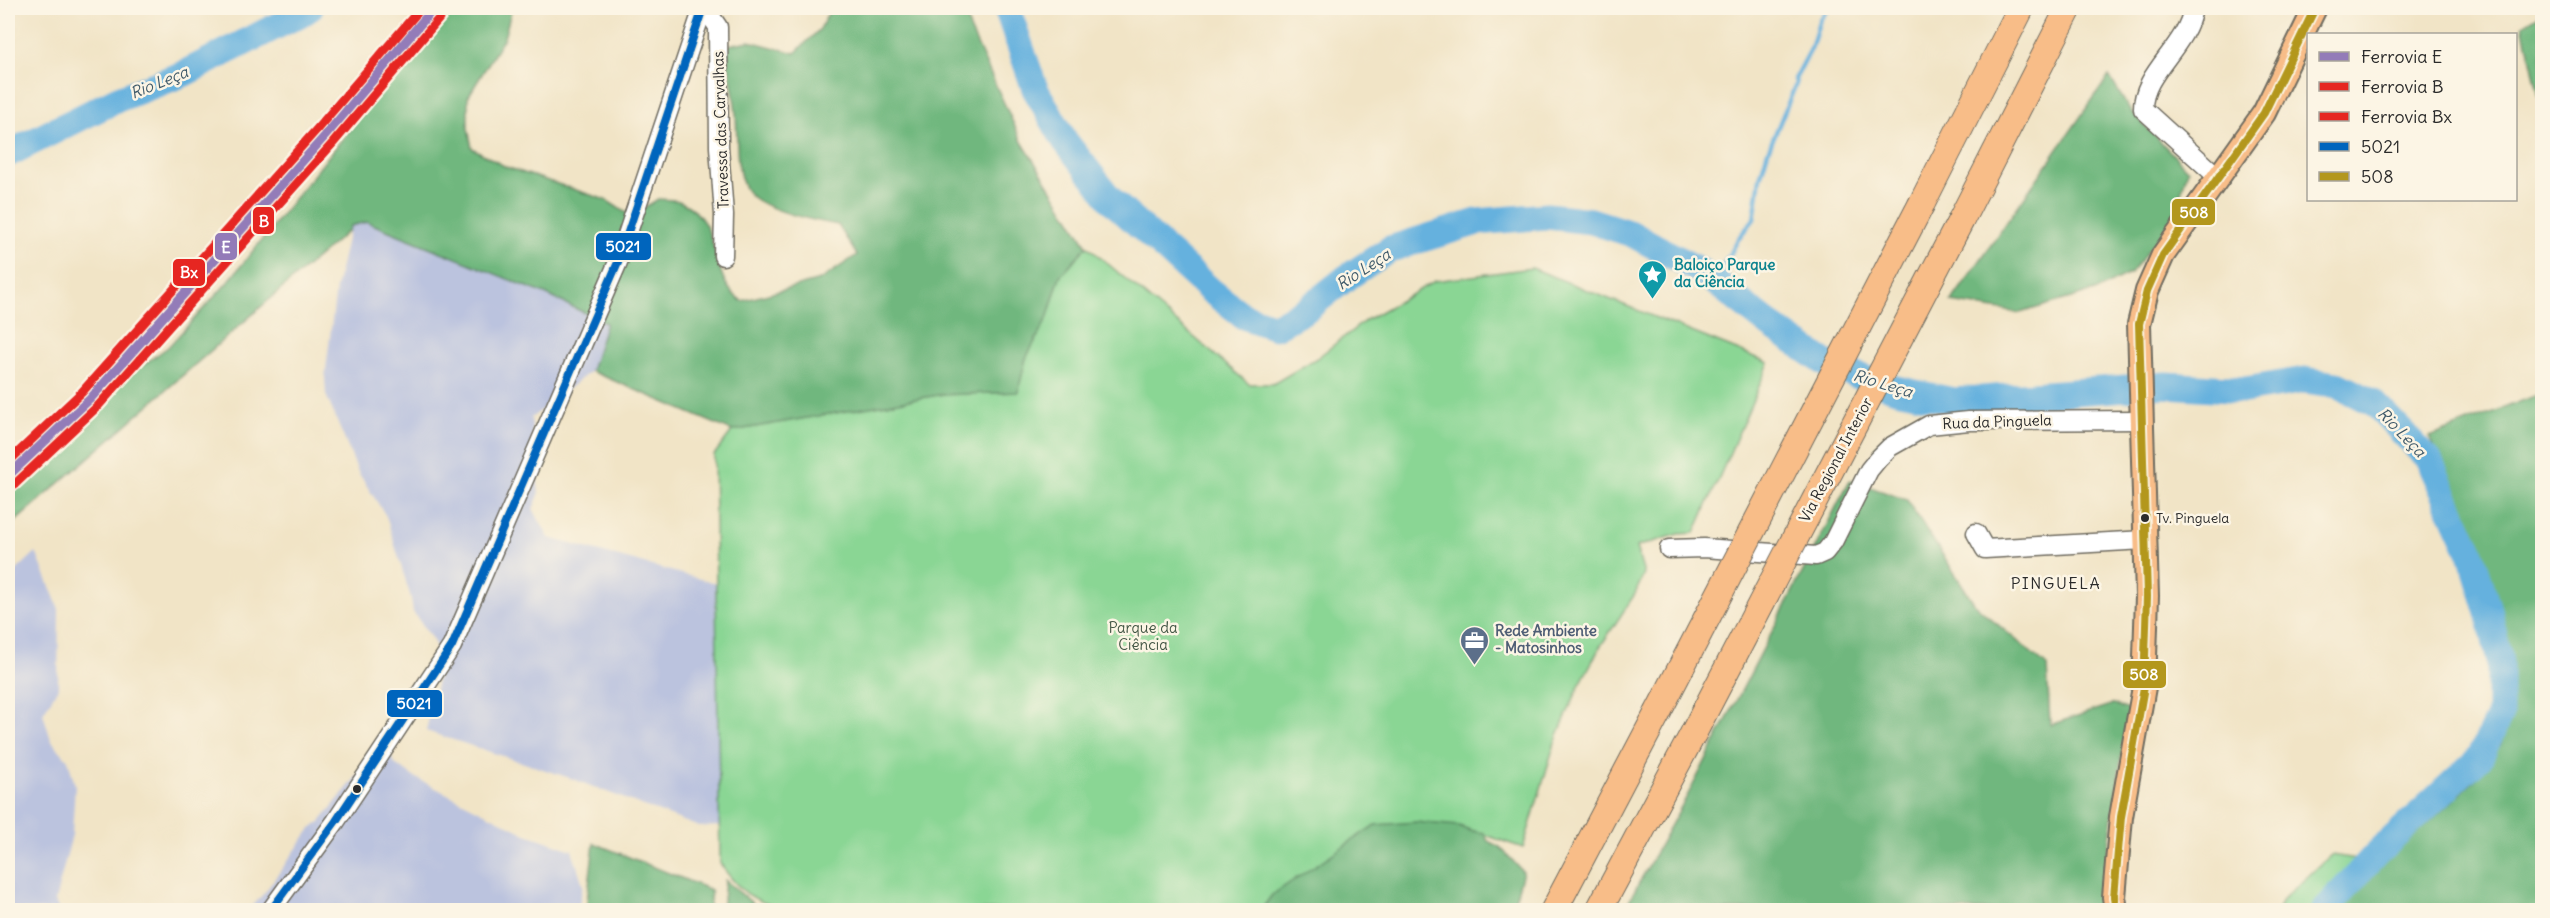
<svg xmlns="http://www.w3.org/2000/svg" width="2550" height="918" viewBox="0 0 2550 918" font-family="Delius,sans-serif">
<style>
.industrial{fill:#bbc3de}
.green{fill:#8ad694;stroke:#5a8060;stroke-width:1.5}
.forest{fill:#6fb77e;stroke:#4d7154;stroke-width:1.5}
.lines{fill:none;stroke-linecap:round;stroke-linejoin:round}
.stream{stroke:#65b1de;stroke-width:4.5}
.river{stroke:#65b1de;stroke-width:27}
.minor-casing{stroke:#706c61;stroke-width:21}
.major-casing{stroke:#706c61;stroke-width:26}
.highway-casing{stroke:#706c61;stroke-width:28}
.minor{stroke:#fff;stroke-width:18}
.major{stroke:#f8bd88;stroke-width:22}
.highway{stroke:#f8bd88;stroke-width:26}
.highway-bridge-casing{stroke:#706c61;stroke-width:28;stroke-linecap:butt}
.highway-bridge{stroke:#f8bd88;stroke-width:26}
.bus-1-casing{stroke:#fcf5e5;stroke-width:12}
.bus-2-casing{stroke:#fcf5e5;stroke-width:12}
.bus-1{stroke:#0065bd;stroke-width:8}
.bus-2{stroke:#b3971d;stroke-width:8}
.rail-1-casing{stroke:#fcf5e5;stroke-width:14}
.rail-2-casing{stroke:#fcf5e5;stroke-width:14}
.rail-3-casing{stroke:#fcf5e5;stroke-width:14}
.rail-1{stroke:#937bb8;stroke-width:9}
.rail-2{stroke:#e62621;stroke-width:9}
.rail-3{stroke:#e62621;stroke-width:9}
.bus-dot{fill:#2b2b2b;stroke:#fcf5e5;stroke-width:2}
.labels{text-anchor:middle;stroke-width:5;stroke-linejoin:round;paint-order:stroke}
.bus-label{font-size:14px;fill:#2b2b2b;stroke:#fcf5e5;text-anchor:start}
.street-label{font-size:15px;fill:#2b2b2b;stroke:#fcf5e5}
.culture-label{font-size:15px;font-weight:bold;fill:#0d838f;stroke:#fcf5e5;text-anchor:start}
.park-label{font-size:15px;fill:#435645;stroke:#fcf5e5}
.service-label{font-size:15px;font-weight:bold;fill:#4e5e75;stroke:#fcf5e5;text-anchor:start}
.water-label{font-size:16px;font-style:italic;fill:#3f5a6a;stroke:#fcf5e5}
.neighbourhood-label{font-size:16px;letter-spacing:1.5px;fill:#2b2b2b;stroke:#fcf5e5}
.line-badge{stroke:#fcf5e5;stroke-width:2}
.badge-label{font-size:16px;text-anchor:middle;font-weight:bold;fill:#fff}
</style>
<rect width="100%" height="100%" fill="#fcf5e5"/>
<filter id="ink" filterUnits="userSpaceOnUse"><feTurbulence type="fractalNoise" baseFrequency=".0167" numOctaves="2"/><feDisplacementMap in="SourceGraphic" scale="12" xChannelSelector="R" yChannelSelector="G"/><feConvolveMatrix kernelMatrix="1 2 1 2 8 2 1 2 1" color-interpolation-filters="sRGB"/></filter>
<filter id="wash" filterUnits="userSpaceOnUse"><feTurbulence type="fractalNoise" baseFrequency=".008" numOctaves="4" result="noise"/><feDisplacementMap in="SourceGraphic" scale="24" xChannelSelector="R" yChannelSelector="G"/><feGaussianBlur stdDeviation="1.35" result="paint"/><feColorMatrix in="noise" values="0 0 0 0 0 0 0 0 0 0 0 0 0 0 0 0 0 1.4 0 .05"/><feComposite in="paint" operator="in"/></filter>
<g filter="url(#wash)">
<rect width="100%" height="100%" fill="#f1e4c6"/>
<g class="industrial">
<path d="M367 222 545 294 607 323 591 371 531 418 539 495 533 509 549 538 715 583 720 826 699 827 570 778 426 731 442 658 432 639 413 612 411 598 386 516 358 472 326 395 325 377 336 288 349 230 350 226Z"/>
<path d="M36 552 59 609 58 688 43 713 51 740 68 760 75 785 72 835 55 901 59 910H8V575L16 571Z"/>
<path d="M388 750 395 764 414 777 526 834 572 850 583 885 578 910H249L265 892 310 830 319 823 373 756Z"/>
</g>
<g class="green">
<path d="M1087 246 1249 384H1273L1317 358 1366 320 1435 281 1532 268 1769 363 1695 533 1679 534 1636 547 1644 574 1635 594 1600 647 1579 686 1555 742 1523 848 1459 826 1375 825 1272 895 1261 910H785C752 900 739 892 720 863L714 455 732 431 938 395 1017 392 1026 358 1047 319 1060 276Z"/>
<path d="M2331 855 2384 863 2337 910H2278L2282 900Z"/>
</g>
<g class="forest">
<path d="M451 8H512L504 38 468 97V128L472 148 506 167 606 200 631 216 658 199C665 200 675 199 681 202 726 223 706 278 742 301L820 280 857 255 838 225C816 221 755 209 745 188 733 164 739 131 735 105 733 87 729 68 726 50L729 45 749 41 795 53 820 29 831 8H964L970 29 1022 142 1087 246 1060 276 1047 319 1026 358 1018 392 938 395 732 431 591 371 606 323 545 294 367 222 350 226 349 230 8 528V462L168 347 228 282 430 29Z"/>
<path d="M2542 13V109L2523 25Z"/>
<path d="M2109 76 2129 109 2188 170 2173 219 2131 273 2098 290 2020 313 1951 302Z"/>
<path d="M2542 393V910H2337L2384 863 2474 781 2501 744 2512 692 2504 647 2481 554 2430 437Z"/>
<path d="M1850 480 1907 500 1976 606 2047 666 2050 725 2113 704 2128 710 2102 894 2104 910H1624L1692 787Z"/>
<path d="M1416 822 1459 826 1467 830 1484 833 1488 841 1500 847 1523 872 1512 910H1261L1272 895 1375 825Z"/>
<path d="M594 843 711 890 709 910H586Z"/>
<path d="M725 880 757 907 768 910H722Z"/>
</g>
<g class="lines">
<path class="stream" d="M1713 280 1732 251 1738 239 1754 219 1760 178 1768 151 1796 84 1795 79 1811 49 1820 19 1829 8"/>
<g class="river">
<path d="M1007 8 1035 89 1065 141 1111 200 1210 290 1243 316 1275 327 1307 309 1346 278 1390 249 1477 222 1547 216 1591 221 1632 234 1702 272 1770 325 1830 366 1896 389 1954 401 2166 385 2245 390 2305 380 2337 385 2374 403 2429 460 2471 553 2489 613 2500 662V714L2480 757 2376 854 2325 910"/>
<path d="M8 154 118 99 183 74 304 12 310 8"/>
</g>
</g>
</g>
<g filter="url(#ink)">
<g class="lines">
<defs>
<g id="minor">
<path d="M705 8 718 27 719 147 724 215 723 256"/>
<path d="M2193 8C2187 47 2142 73 2143 109L2219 178"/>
<path d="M1976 533 1985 549 2145 540"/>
<path d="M1669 549 1704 548 1816 556 1825 552 1833 542 1869 470 1878 459 1890 447 1929 425 1969 421 2141 420"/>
<path d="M271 910 336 821 452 646 618 262 703 8"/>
</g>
<path id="major" d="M2116 910 2114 897 2121 817 2144 687 2147 596 2139 324 2147 291 2163 255 2264 113 2315 8"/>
<g id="highway">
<path d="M1922 203 2021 8"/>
<path d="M1961 220 2069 8"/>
<path d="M1554 910 1657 714"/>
<path d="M1599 910 1694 732"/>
</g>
</defs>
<use href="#minor" class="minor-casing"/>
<use href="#major" class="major-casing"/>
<use href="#highway" class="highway-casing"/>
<use href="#minor" class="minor"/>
<use href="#major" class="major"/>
<use href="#highway" class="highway"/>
<defs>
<g id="highway-bridge">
<path d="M1657 714 1922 203"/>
<path d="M1694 732 1961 220"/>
</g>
</defs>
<use href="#highway-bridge" class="highway-bridge-casing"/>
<use href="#highway-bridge" class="highway-bridge"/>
<defs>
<path id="bus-1" d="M271 910 336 821 452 646 618 262 703 8"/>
<path id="bus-2" d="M2116 910 2114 897 2121 817 2144 687 2147 596 2139 324 2147 291 2163 255 2264 113 2315 8"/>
</defs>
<use href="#bus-1" class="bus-1-casing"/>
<use href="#bus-2" class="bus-2-casing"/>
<use href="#bus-1" class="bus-1"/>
<use href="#bus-2" class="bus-2"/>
<defs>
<path id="rail-1" d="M8 476 90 399 325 136 434 8"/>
<path id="rail-2" d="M15 484 98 406 333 143 442 15"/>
<path id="rail-3" d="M8 462 82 392 317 129 421 8"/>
</defs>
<use href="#rail-1" class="rail-1-casing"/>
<use href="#rail-2" class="rail-2-casing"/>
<use href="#rail-3" class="rail-3-casing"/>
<use href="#rail-1" class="rail-1"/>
<use href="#rail-2" class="rail-2"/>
<use href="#rail-3" class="rail-3"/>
</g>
</g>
<defs>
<symbol id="sight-pin" viewBox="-11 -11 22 30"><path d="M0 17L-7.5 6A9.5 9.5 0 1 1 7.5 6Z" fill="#0f9aa8" stroke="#fcf5e5"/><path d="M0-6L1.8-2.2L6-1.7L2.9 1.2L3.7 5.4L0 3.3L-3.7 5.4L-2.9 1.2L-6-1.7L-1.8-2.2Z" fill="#fff"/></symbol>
<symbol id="office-pin" viewBox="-11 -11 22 30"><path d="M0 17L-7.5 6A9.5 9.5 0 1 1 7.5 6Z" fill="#5c6f8a" stroke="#fcf5e5"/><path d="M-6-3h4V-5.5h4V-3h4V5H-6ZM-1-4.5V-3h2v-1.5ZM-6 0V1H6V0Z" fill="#fff"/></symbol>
</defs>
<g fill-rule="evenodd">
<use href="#sight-pin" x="1636" y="258" width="33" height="45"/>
<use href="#office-pin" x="1458" y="624" width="33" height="45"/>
</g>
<g class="bus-dot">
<circle cx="2145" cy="518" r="5"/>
<circle cx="357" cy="789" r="5"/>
</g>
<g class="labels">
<g class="bus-label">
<text x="2156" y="523">Tv. Pinguela</text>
</g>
<g class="street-label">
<text transform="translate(721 130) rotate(-92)" y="5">Travessa das Carvalhas</text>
<text transform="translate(1997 422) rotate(-2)" y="5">Rua da Pinguela</text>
<text transform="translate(1836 460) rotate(-62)" y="5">Via Regional Interior</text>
</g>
<g class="culture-label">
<text x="1674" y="270">Baloiço Parque<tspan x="1674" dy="17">da Ciência</tspan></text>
</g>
<g class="park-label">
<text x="1143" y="633">Parque da<tspan x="1143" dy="17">Ciência</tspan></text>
</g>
<g class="service-label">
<text x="1495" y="636">Rede Ambiente<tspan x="1495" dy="17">- Matosinhos</tspan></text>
</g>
<g class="water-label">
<text transform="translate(159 82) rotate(-22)" y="6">Rio Leça</text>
<text transform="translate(1363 269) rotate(-33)" y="6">Rio Leça</text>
<text transform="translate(1883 383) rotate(17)" y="6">Rio Leça</text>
<text transform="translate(2402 432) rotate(46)" y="6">Rio Leça</text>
</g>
<g class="neighbourhood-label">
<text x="2056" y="589">PINGUELA</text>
</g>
</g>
<g class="line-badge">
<rect x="2171" y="198" width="45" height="28" rx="6" fill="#b3971d"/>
<rect x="252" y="206" width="23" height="29" rx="6" fill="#e62621"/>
<rect x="595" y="232" width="57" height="29" rx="6" fill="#0065bd"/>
<rect x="214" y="232" width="24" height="29" rx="6" fill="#937bb8"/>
<rect x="172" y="258" width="34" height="29" rx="6" fill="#e62621"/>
<rect x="2122" y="660" width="45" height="29" rx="6" fill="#b3971d"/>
<rect x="386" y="689" width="57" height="29" rx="6" fill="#0065bd"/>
</g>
<g class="badge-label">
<text x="2194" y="218">508</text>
<text x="264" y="227">B</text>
<text x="623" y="252">5021</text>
<text x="226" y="253">E</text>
<text x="189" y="278">Bx</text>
<text x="2144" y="680">508</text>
<text x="414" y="709">5021</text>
</g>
<rect width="2550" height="918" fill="none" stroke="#fcf5e5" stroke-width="30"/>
<rect x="2307" y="33" width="210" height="168" fill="#fcf5e5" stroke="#a8a49b" stroke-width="1.5"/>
<rect x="2319" y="52" width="30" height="9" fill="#937bb8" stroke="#a8a49b" stroke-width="1.5"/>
<text x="2361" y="63" font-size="18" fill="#2b2b2b">Ferrovia E</text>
<rect x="2319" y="82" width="30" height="9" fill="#e62621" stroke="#a8a49b" stroke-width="1.5"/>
<text x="2361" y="93" font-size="18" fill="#2b2b2b">Ferrovia B</text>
<rect x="2319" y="112" width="30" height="9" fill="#e62621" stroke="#a8a49b" stroke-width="1.5"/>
<text x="2361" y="123" font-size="18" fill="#2b2b2b">Ferrovia Bx</text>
<rect x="2319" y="142" width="30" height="9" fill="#0065bd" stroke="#a8a49b" stroke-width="1.5"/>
<text x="2361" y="153" font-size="18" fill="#2b2b2b">5021</text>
<rect x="2319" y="172" width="30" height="9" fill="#b3971d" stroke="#a8a49b" stroke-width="1.5"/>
<text x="2361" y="183" font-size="18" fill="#2b2b2b">508</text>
</svg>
